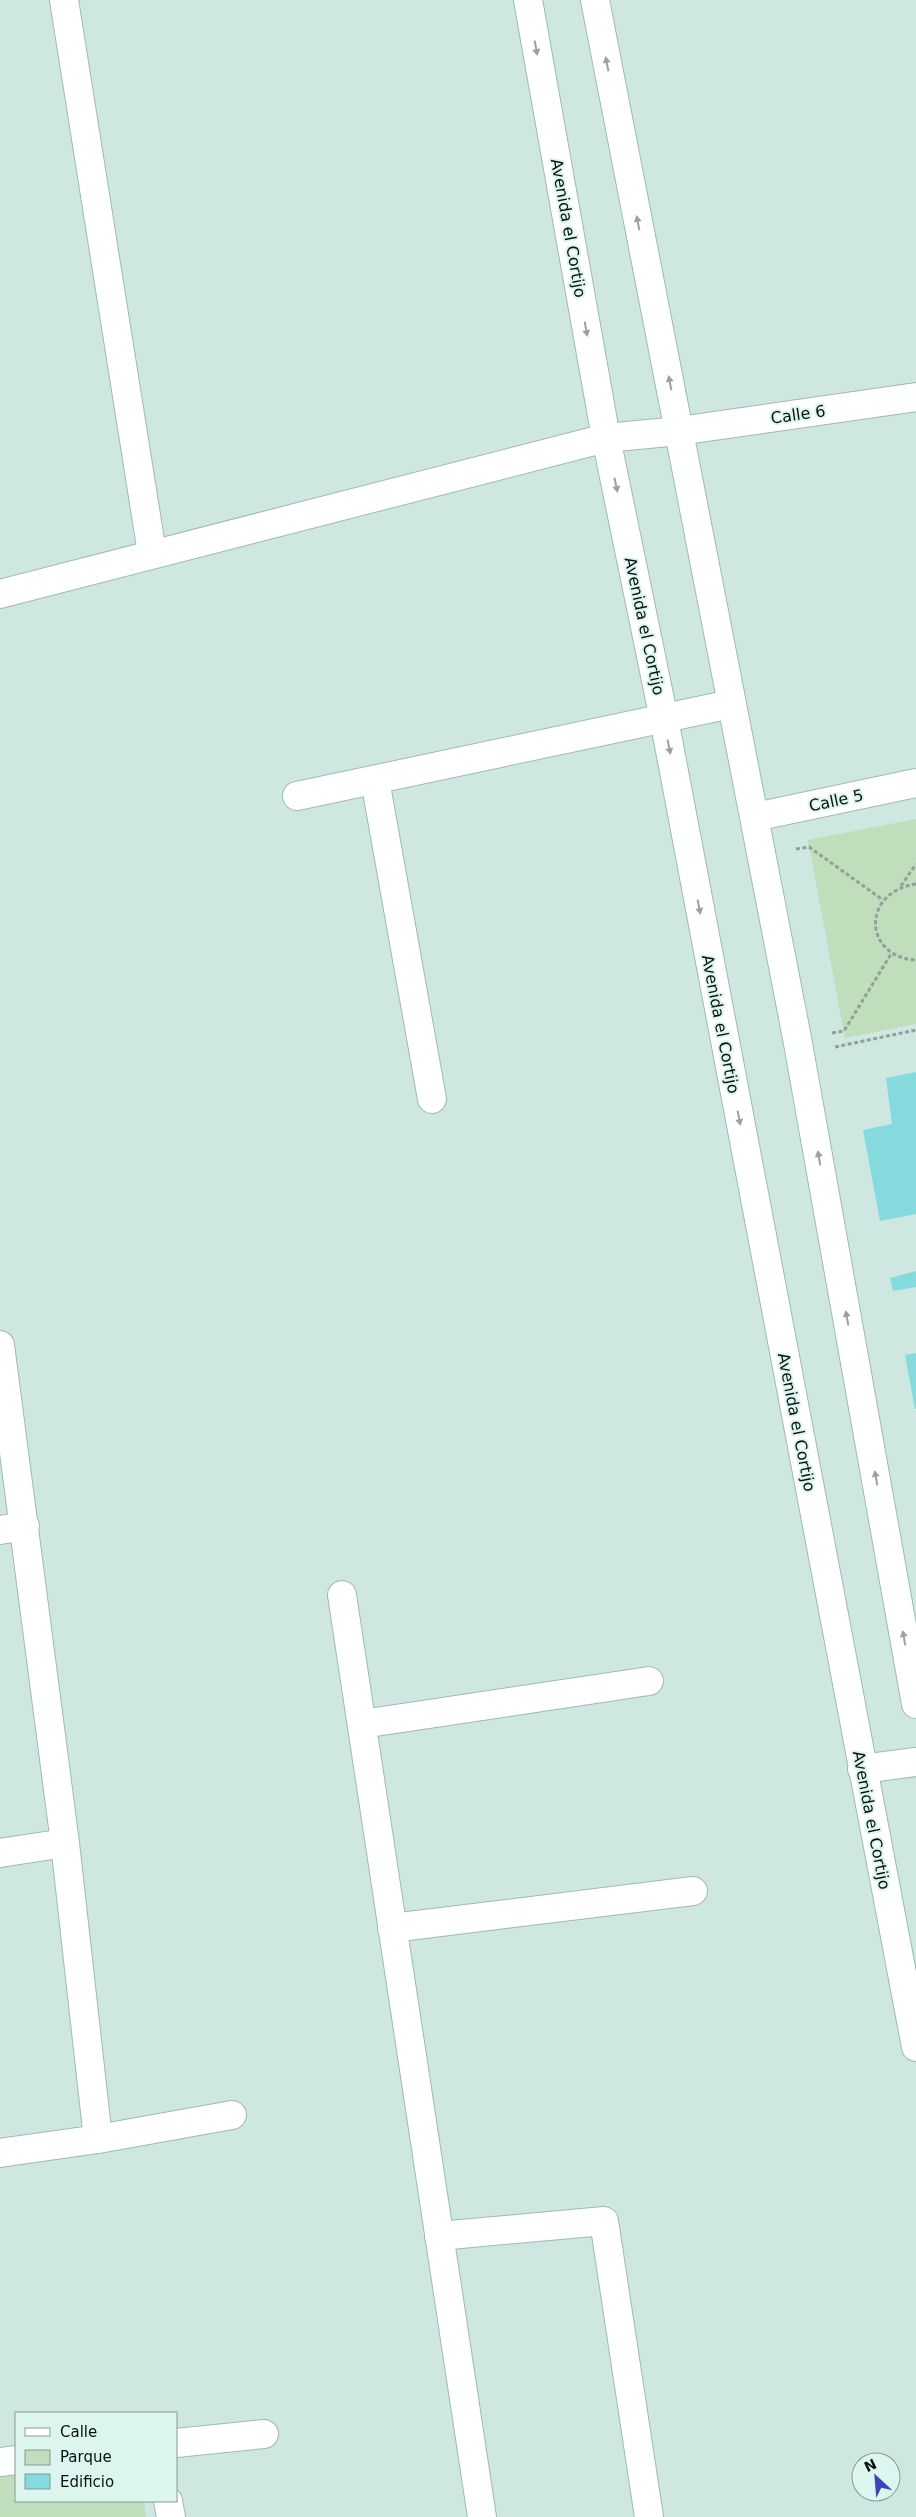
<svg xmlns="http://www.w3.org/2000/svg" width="916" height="2517" viewBox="0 0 916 2517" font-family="'DejaVu Sans',sans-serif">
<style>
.green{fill:#c0ddbc}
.building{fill:#85dadd}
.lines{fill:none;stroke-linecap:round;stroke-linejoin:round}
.minor-casing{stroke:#a1b9b3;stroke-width:30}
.tertiary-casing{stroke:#a1b9b3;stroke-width:30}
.path{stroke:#8ea19c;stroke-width:3;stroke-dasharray:4 2.5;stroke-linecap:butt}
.minor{stroke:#fff;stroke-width:28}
.tertiary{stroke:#fff;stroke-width:28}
.oneway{fill:#9ca09f}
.labels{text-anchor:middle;stroke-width:4;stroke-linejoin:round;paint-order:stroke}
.street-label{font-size:16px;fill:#08110f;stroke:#dcf5ef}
</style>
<rect width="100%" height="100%" fill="#cfe7e1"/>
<g class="green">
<path d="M916 819V1024L845 1038 808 840Z"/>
<path d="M16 2474V2501H144L146 2517H0V2476Z"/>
</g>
<g class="building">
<path d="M916 1072V1214L880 1221 863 1130 892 1124 886 1078Z"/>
<path d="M916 1271V1287L893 1291 890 1278Z"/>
<path d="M916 1353V1409H915L905 1355Z"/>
</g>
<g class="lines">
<defs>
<g id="minor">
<path d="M64 0 152 553"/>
<path d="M679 431 916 397"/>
<path d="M375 780 432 1099"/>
<path d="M297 796 731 704"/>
<path d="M755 817 916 783"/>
<path d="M0 1345 65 1843 98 2139"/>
<path d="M0 1530 25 1526"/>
<path d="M342 1595 482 2517"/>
<path d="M362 1724 649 1681"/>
<path d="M862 1769 916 1762"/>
<path d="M0 1853 65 1843"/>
<path d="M392 1928 693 1891"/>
<path d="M0 2153 98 2139 232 2115"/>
<path d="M439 2236 604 2221 649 2517"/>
<path d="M176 2443 264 2434"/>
<path d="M0 2462 16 2460"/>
<path d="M168 2501 171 2517"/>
</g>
<g id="tertiary">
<path d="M528 0 606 438 664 719 916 2047"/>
<path d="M595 0 797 1038 916 1704"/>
<path d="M0 594 606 438 679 431"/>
</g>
</defs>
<use href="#minor" class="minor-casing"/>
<use href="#tertiary" class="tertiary-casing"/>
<g class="path">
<path d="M796 849 809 847 883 900"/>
<path d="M916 884C861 892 863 957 916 960"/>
<path d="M901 886 916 864"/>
<path d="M832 1033 844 1031 891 954"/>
<path d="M835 1047 916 1030"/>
</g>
<use href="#minor" class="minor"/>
<use href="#tertiary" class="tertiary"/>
</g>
<defs><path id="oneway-solid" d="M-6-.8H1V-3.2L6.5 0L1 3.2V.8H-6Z" transform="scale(1.25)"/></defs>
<g class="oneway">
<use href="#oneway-solid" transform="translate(536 48) rotate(80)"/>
<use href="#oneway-solid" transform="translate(607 64) rotate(-101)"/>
<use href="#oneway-solid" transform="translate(638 223) rotate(-101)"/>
<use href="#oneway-solid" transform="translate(586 329) rotate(80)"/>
<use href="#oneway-solid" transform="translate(670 383) rotate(-101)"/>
<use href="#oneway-solid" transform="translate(616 485) rotate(78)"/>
<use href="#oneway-solid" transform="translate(669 747) rotate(79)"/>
<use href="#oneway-solid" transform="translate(699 907) rotate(79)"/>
<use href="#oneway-solid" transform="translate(739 1118) rotate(79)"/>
<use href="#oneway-solid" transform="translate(819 1158) rotate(-100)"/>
<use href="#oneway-solid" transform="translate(847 1318) rotate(-100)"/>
<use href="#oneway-solid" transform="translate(876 1478) rotate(-100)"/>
<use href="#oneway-solid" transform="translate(904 1638) rotate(-100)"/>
</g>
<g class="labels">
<g class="street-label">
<text transform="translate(569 228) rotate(80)" y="6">Avenida el Cortijo</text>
<text transform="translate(798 414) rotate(-8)" y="6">Calle 6</text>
<text transform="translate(645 626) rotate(78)" y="6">Avenida el Cortijo</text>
<text transform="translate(836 800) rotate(-12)" y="6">Calle 5</text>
<text transform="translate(721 1024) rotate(79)" y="6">Avenida el Cortijo</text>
<text transform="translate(797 1422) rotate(79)" y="6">Avenida el Cortijo</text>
<text transform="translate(872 1820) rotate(79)" y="6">Avenida el Cortijo</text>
</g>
</g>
<rect x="15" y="2412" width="162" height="90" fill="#dcf5ef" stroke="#879a95"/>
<rect x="25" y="2428" width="25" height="8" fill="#ffffff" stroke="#879a95"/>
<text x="60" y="2437" font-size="15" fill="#08110f">Calle</text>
<rect x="25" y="2450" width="25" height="15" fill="#c0ddbc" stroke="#879a95"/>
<text x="60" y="2462" font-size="15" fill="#08110f">Parque</text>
<rect x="25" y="2474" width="25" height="15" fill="#85dadd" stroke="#879a95"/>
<text x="60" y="2487" font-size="15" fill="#08110f">Edificio</text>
<g transform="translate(876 2477) rotate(334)"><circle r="24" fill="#dcf5ef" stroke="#879a95"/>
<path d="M0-4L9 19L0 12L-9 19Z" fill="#3d45b9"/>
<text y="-8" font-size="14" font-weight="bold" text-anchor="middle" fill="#08110f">N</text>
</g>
</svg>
